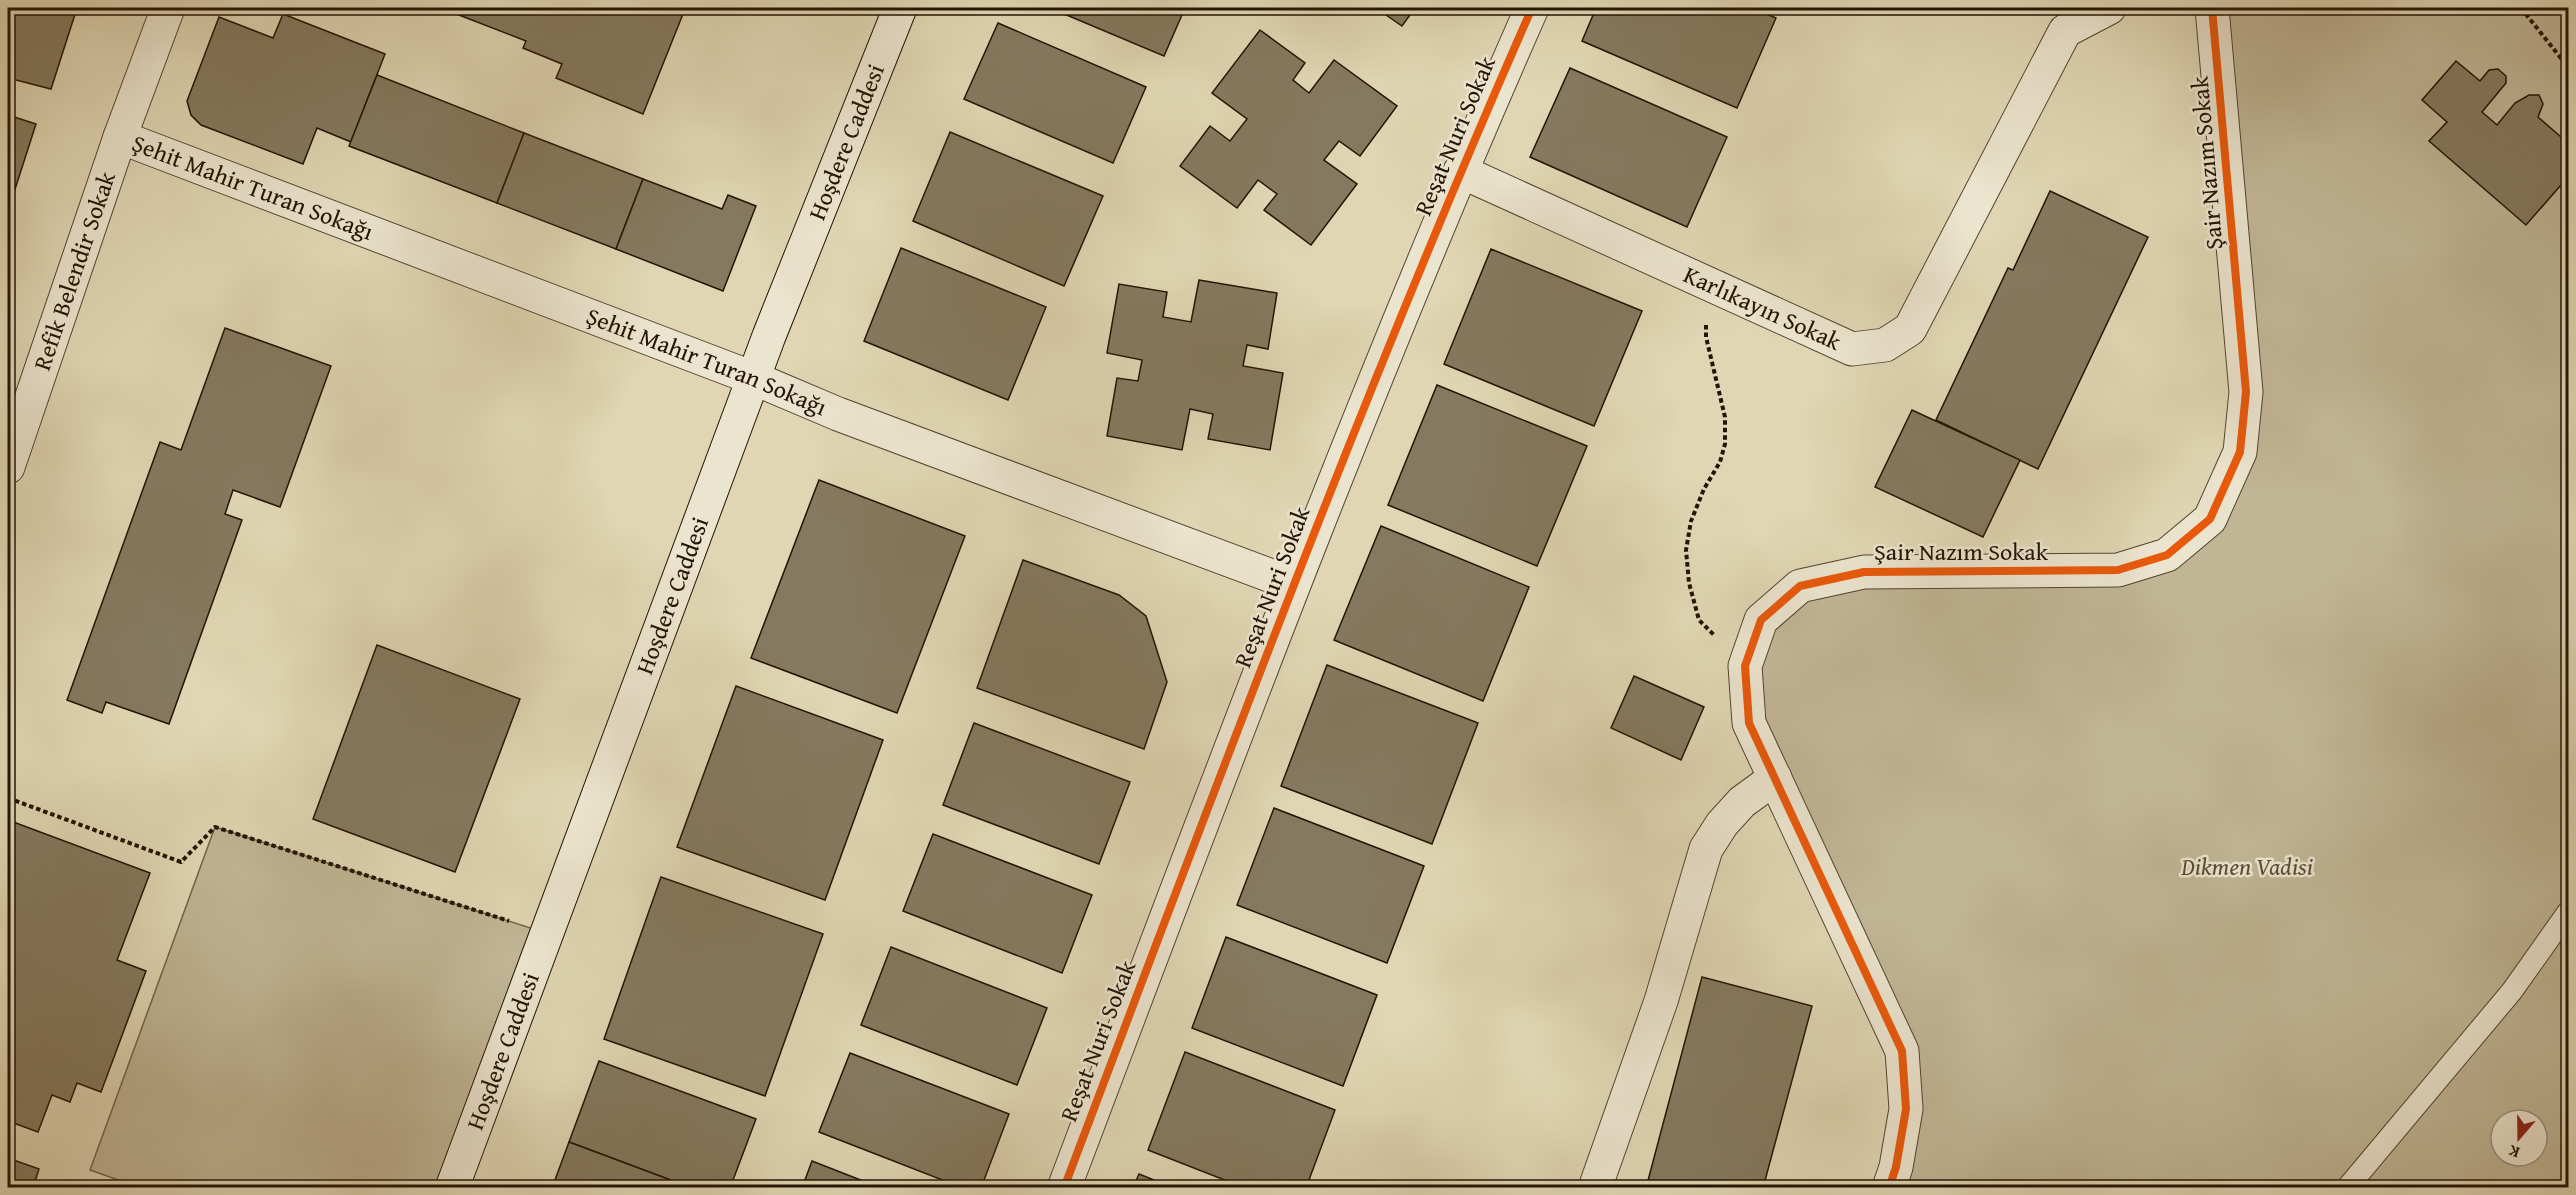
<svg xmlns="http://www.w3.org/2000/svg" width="2576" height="1195" viewBox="0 0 2576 1195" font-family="'Gentium Book Plus',serif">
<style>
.green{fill:#c0b595;stroke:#72644d;stroke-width:1.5;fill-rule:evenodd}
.building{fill:#85795f;stroke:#231405;stroke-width:1.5}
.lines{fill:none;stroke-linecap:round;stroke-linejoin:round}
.service-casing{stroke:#524430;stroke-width:23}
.minor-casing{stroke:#524430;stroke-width:35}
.secondary-casing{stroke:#231405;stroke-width:35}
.path{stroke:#231405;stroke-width:4;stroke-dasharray:4.5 3;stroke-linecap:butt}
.service{stroke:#ebe4ce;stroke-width:21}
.minor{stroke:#ebe4ce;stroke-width:33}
.secondary{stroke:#ebe4ce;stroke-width:33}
.cycleway-casing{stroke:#ebe4ce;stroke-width:11}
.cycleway{stroke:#e8590c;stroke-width:8}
.labels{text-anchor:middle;stroke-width:5;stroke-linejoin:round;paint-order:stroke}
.street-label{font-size:24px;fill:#231405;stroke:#ebe4ce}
.park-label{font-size:24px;font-style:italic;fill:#5a4c37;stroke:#ebe4ce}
</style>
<rect width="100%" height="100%" fill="#e0d6b3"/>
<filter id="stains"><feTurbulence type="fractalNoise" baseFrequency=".00333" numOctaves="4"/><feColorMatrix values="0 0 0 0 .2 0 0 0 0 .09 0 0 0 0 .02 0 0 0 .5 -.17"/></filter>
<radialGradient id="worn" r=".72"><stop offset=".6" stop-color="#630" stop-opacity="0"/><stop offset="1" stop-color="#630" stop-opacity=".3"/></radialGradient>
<g class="green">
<path d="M2212 8H2568V1187H1889L1902 1051 1749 723 1761 620 1800 586 2167 555 2240 452ZM2501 1120H2537V1156H2501Z"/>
<path d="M215 827 546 933 452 1187 141 1188 90 1170Z"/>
</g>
<g class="building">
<path d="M8 8H77L51 89 8 78Z"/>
<path d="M462 8H666L683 14 643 114 556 78 562 64 523 48 526 41 459 15Z"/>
<path d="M1050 8H1185L1164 56Z"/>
<path d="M1376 8H1415L1402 26Z"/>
<path d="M1596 8H1752L1776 18 1737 108 1582 41Z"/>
<path d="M283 14 385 54 351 142 317 128 303 164 201 125 191 115 187 101 219 17 273 38Z"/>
<path d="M998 23 1146 87 1113 163 964 99Z"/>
<path d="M1260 30 1305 63 1293 80 1309 93 1334 60 1397 106 1360 156 1339 141 1324 160 1357 184 1311 245 1264 210 1277 194 1258 180 1237 208 1180 166 1210 126 1230 141 1247 119 1212 93Z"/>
<path d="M2456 61 2480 81 2489 70 2498 69 2506 76V83L2482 112 2497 125 2515 103 2529 95H2539L2543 104 2538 117 2568 143V177L2526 225 2429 141 2447 122 2422 100Z"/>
<path d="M1570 68 1727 137 1687 227 1530 157Z"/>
<path d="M377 75 524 133 497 203 349 146Z"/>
<path d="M8 115 36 124 8 211Z"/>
<path d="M950 132 1103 196 1064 286 913 221Z"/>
<path d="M524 133 643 179 616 249 497 203Z"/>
<path d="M643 179 722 209 728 195 756 206 723 291 616 249Z"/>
<path d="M2050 191 2148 237 2038 469 1936 420 2008 268 2013 270Z"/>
<path d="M901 248 1046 307 1008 400 864 341Z"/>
<path d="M1491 249 1642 311 1594 426 1444 364Z"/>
<path d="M1199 280 1277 293 1268 349 1247 345 1243 366 1283 373 1270 450 1208 439 1213 414 1190 409 1182 450 1107 436 1117 378 1138 381 1142 360 1107 353 1119 284 1167 292 1163 317 1191 322Z"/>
<path d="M225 328 331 366 280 507 233 490 225 514 242 520 169 724 106 702 102 713 67 700 160 442 181 450Z"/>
<path d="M1437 385 1587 446 1537 566 1388 505Z"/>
<path d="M1912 410 2020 460 1983 537 1875 487Z"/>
<path d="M819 480 965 536 897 713 751 658Z"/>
<path d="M1381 526 1529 587 1483 701 1334 640Z"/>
<path d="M1023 560 1119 595 1146 616 1167 682 1144 749 977 688Z"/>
<path d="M377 645 520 699 455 872 313 819Z"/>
<path d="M1327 665 1478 723 1432 844 1281 786Z"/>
<path d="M1634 676 1704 707 1681 760 1611 728Z"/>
<path d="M736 686 883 740 825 900 677 847Z"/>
<path d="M974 723 1130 782 1099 864 943 805Z"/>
<path d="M1274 808 1424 866 1387 963 1237 905Z"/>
<path d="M8 820 150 873 117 960 146 971 101 1092 77 1083 70 1102 52 1095 38 1132 8 1121Z"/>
<path d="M933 834 1092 895 1062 973 903 911Z"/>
<path d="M661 877 823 934 765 1096 604 1039Z"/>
<path d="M1226 937 1377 995 1343 1086 1192 1028Z"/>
<path d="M891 947 1047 1008 1017 1085 861 1025Z"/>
<path d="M1702 977 1812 1006 1763 1188H1646Z"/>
<path d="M1185 1052 1335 1110 1306 1188H1245L1148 1150Z"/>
<path d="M850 1053 1009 1114 981 1188H963L819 1132Z"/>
<path d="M599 1061 756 1119 730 1188H692L569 1142Z"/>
<path d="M569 1142 692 1188H552Z"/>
<path d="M8 1158 39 1169 33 1188H8Z"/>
<path d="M812 1161 881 1188H802Z"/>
<path d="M1139 1174 1174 1188H1133Z"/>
</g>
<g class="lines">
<defs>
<path id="service" d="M2347 1188 2512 991 2568 912"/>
<g id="minor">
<path id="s1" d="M120 137 753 378 838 414 1293 584"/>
<path id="s2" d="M1460 171 1852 349 1885 345 1910 329 2065 31 2109 8"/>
<path id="s3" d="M8 467 120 137 168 8"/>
<path d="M1064 1188C1214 792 1361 395 1532 8"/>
<path d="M1595 1188 1661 1001 1706 849 1722 824 1742 802 1775 778"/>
<path d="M1889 1188 1896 1167 1906 1109 1902 1051 1749 723 1745 666 1761 620 1800 586 1864 572 2118 570 2167 555 2210 519 2240 452 2246 392 2212 8"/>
</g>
<g id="secondary">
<path id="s4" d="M452 1188 769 336 900 8"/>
</g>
</defs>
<use href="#service" class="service-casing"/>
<use href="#minor" class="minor-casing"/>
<use href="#secondary" class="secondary-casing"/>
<g class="path">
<path d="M2521 8 2568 67"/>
<path d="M1706 325V337L1725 417V444L1720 462 1704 489 1691 521 1686 550 1689 583 1699 620 1715 636"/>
<path d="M8 798 181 862 215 827 509 921"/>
</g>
<use href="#service" class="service"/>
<use href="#minor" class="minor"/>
<use href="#secondary" class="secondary"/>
<defs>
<g id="cycleway">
<path d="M1064 1188C1214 792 1361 395 1532 8"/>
<path d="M1889 1188 1896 1167 1906 1109 1902 1051 1749 723 1745 666 1761 620 1800 586 1864 572 2118 570 2167 555 2210 519 2240 452 2246 392 2212 8"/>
</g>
</defs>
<use href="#cycleway" class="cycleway-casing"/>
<use href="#cycleway" class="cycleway"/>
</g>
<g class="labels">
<g class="street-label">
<text transform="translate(1455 136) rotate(-67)" y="8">Reşat Nuri Sokak</text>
<text dy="8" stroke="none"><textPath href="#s4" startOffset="1118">Hoşdere Caddesi</textPath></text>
<text transform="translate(2207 163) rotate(-95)" y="8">Şair Nazım Sokak</text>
<text dy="8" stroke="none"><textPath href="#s1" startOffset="142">Şehit Mahir Turan Sokağı</textPath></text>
<text dy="8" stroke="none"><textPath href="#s3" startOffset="207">Refik Belendir Sokak</textPath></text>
<text dy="8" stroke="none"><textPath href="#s2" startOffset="332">Karlıkayın Sokak</textPath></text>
<text dy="8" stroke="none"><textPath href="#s1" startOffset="628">Şehit Mahir Turan Sokağı</textPath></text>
<text x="1961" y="560">Şair Nazım Sokak</text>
<text transform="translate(1272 587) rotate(-69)" y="8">Reşat Nuri Sokak</text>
<text dy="8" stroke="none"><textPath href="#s4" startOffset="632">Hoşdere Caddesi</textPath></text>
<text transform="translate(1098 1041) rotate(-69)" y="8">Reşat Nuri Sokak</text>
<text dy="8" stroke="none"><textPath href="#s4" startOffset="146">Hoşdere Caddesi</textPath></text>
</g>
<g class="park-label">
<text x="2247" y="875">Dikmen Vadisi</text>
</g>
</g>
<rect width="2576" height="1195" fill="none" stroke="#e0d6b3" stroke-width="30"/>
<rect x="9" y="9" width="2558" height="1177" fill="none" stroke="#231405" stroke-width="3"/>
<rect x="15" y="15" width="2546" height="1165" fill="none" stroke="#231405" stroke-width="1.5"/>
<g transform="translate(2519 1138) rotate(200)"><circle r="28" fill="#ebe4ce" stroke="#9b917e" stroke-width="1.5"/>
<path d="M0-4.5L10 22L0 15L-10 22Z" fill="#8f2418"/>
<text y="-9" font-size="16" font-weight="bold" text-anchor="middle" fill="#231405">K</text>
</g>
<rect width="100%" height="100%" filter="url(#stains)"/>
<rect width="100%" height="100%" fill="url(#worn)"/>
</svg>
